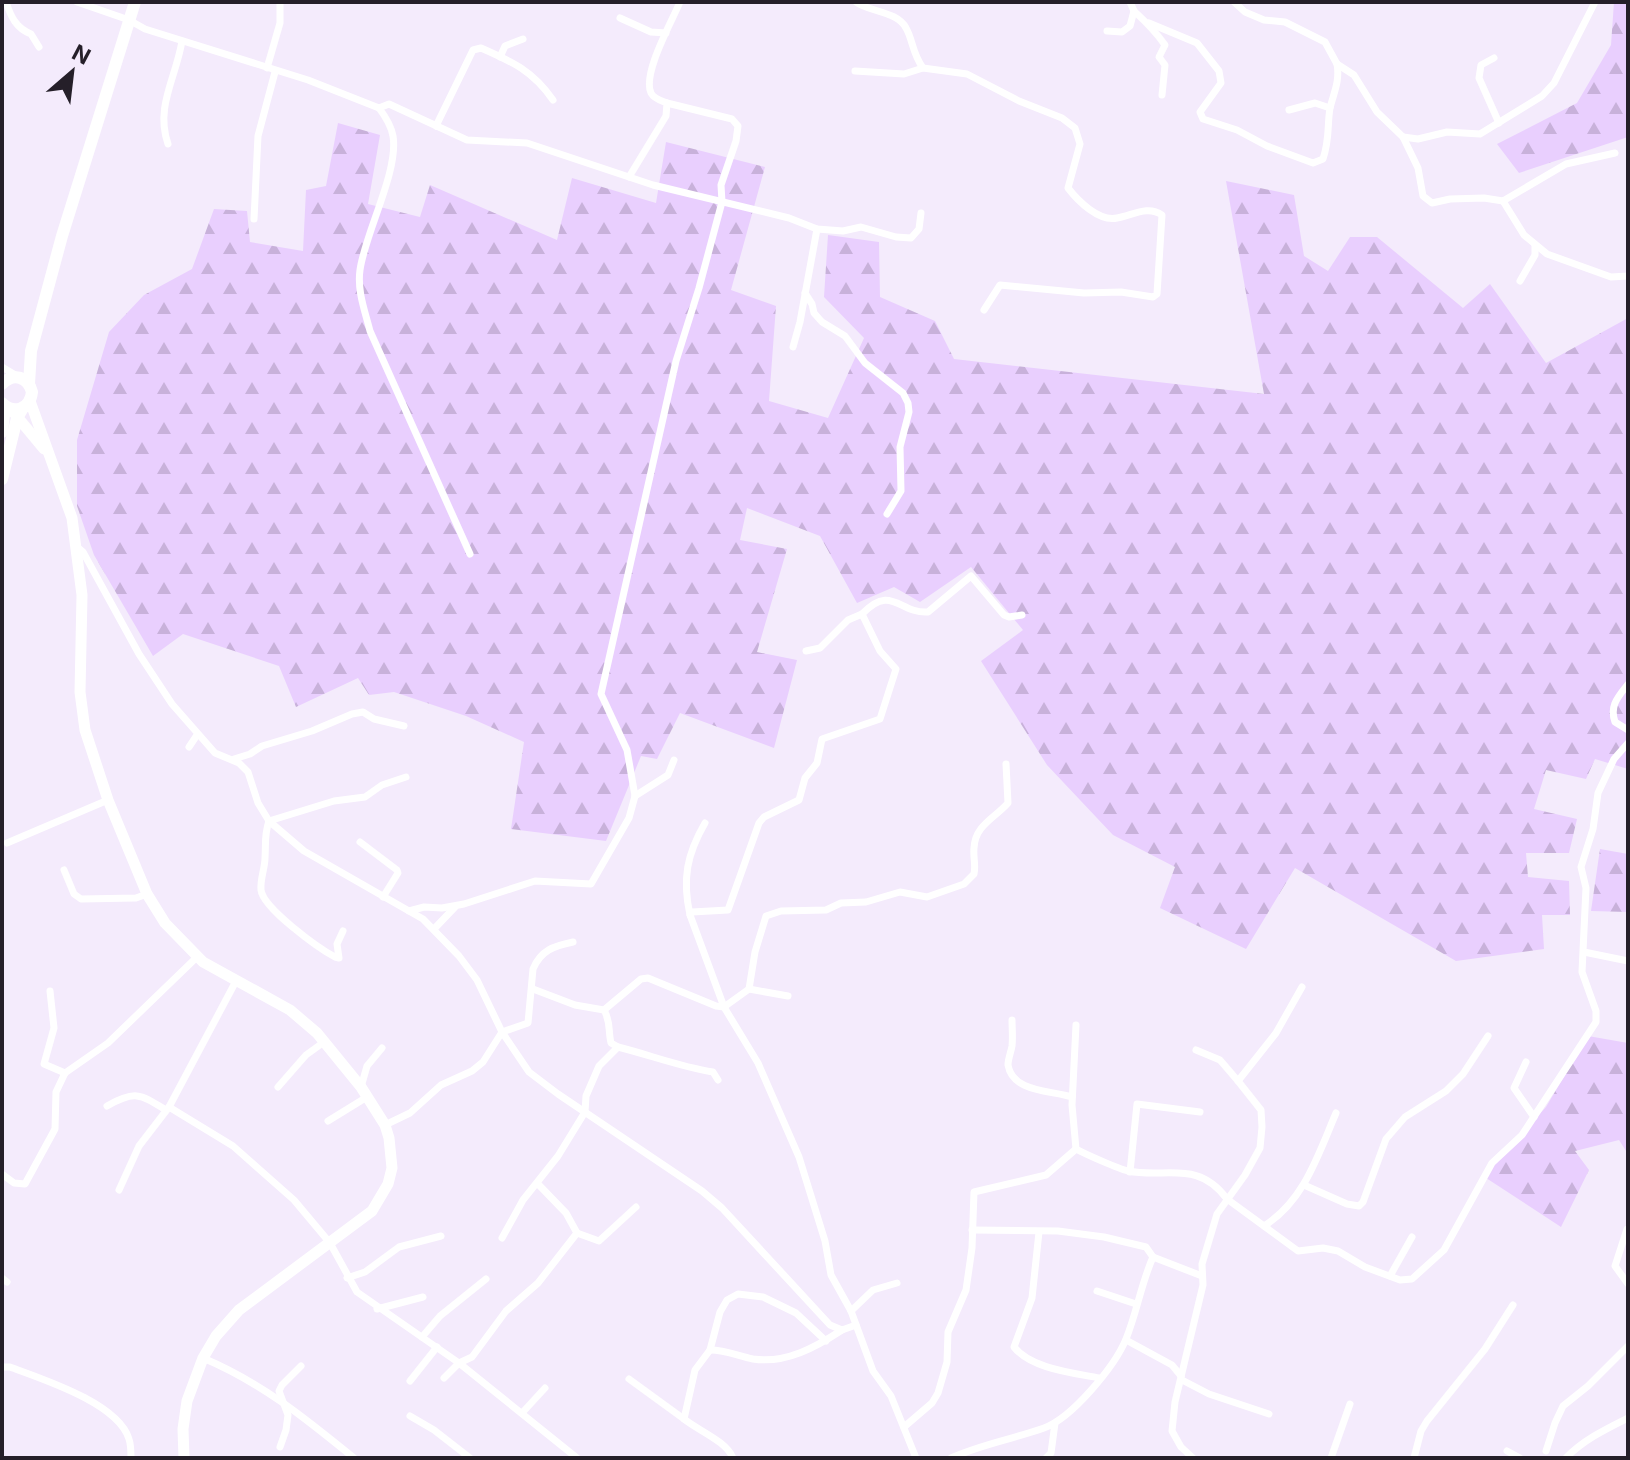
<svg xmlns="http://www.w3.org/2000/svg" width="1630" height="1460" viewBox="0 0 1630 1460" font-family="Inter,sans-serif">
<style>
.forest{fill:url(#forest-firs)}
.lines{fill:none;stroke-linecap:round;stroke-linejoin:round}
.minor{stroke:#fff;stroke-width:7}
.primary{stroke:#fff;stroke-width:11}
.trunk{stroke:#fff;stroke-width:12}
</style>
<defs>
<pattern id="forest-firs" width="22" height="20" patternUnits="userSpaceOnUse" patternTransform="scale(2)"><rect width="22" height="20" fill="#e9cffe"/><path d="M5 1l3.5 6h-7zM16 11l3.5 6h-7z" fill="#c8b1da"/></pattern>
</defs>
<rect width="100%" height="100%" fill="#f4ebfc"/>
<g class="forest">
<path d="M1614 2H1628V137L1519 173 1497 144 1577 103 1611 45Z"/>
<path d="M338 123 380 135 368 204 420 217 430 185 557 240 572 178 656 203 666 142 765 167 731 290 776 306 769 401 828 418 864 338 824 297 828 235 879 242 880 297 935 321 954 359 1264 394 1226 181 1294 195 1304 256 1328 271 1350 237H1377L1463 308 1490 284 1546 363 1628 318V769L1595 759 1586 779 1546 770 1534 809 1577 819 1569 853H1526L1528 877 1569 881 1570 915H1542L1544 949 1456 961 1295 868 1246 949 1160 908 1175 867 1113 835 1047 765 981 661 1023 630 971 567 920 602 894 587 857 603 820 536 747 508 740 540 787 549 757 652 797 660 774 748 680 713 657 759 641 756 606 841 511 829 524 742 466 716 394 692 369 695 358 678 296 707 279 666 183 634 153 656 94 555 77 506V440L109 332 144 295 192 269 214 209 247 211 250 242 303 251 306 190 326 186Z"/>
<path d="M1600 849 1628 854V912L1591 911Z"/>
<path d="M1588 1036 1628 1043V1154L1619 1140 1575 1151 1589 1170 1561 1227 1483 1176 1546 1107Z"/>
</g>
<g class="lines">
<g class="minor">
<path d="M6 2C11 17 16 28 31 34L39 47"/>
<path d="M77 2 129 20 145 29 308 80 379 108 389 104 467 140 527 143 653 185 789 218 817 229 843 231 861 227 896 237 911 238 919 229 921 213"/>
<path d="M856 2C869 12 897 11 906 28 913 40 912 53 923 68L967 74 1019 101 1062 118 1075 128 1080 144 1068 188C1078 201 1099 222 1117 218 1133 215 1148 205 1162 215L1157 294 1153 297 1121 292 1084 293 1000 285 984 310"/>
<path d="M1234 2 1245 12 1264 20 1285 22 1325 42 1337 64 1354 75 1377 112 1403 137 1418 139 1447 132 1480 134 1542 96 1554 83 1595 2"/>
<path d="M1134 11C1146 22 1156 32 1165 45L1159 57 1165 65 1162 95"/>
<path d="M620 18 651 32 666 33"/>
<path d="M1149 23 1197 43 1219 71 1221 83 1200 112 1203 119 1237 130 1267 146 1313 163 1323 159C1330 138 1327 126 1330 108 1334 92 1340 81 1337 64"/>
<path d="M1107 31 1122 32 1130 26 1134 11 1130 2"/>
<path d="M500 57 505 46 523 39"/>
<path d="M1494 58 1481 65 1479 78 1499 123"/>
<path d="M267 68 280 23V2"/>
<path d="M855 71 904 74 923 68"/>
<path d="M379 108C385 116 391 125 393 136 399 171 365 233 360 270 357 291 365 311 370 331L470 554"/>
<path d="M1289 110 1315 103 1330 108"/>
<path d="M436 126 473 50 481 48C513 62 533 71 553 100"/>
<path d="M1403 137 1418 168 1423 196 1432 203 1450 199 1484 198 1503 201 1566 164 1615 153"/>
<path d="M168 144C155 107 176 78 182 41"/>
<path d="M629 177 666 116 667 103C662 101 654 99 651 93 642 74 672 21 680 2"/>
<path d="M1503 201 1524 235 1547 254 1611 277 1628 276"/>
<path d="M254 219 258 136 275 72"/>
<path d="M1520 281 1535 255V245"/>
<path d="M805 293 812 304 814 313 822 322 845 336 865 363 903 393 908 403 909 412 900 447 901 491 887 514"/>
<path d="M793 347 800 322 817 229"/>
<path d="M2 367 17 376"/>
<path d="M77 547 83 552 139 654 172 704 215 753 239 763 248 772 258 803 269 821 304 851 423 919 459 956 477 980 502 1032 529 1072 558 1094 702 1191 722 1208 830 1325 842 1330 856 1325"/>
<path d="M862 614C892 583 899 614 928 612L971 576 1004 615 1009 617 1022 615"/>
<path d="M806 651 820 648 848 620 862 614 880 651 896 669 880 719 822 739 817 763 805 778 799 800 764 817 759 823 728 910 692 912 690 915 724 1007 758 1063 799 1157 825 1241 831 1275 851 1311 873 1371 891 1396 916 1458"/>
<path d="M1628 684C1619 696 1609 705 1615 722L1628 730"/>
<path d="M189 747 197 735"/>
<path d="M234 759 250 754 262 746 312 731 352 714 363 712 374 719 404 726"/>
<path d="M635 796 627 750 601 694 676 361 699 288 722 202 721 185 736 141 738 126 732 119 667 103"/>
<path d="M360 842 397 870 398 873 383 897"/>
<path d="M7 843 108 800"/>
<path d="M64 870 74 894 81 899 136 898 147 894"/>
<path d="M409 911 424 907 442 908 464 904 535 881 591 884 629 818 635 796 668 775 674 760"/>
<path d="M690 915C682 879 687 854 705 823"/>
<path d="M434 929 455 907"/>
<path d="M343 931 337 944 339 958 335 957C318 948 263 908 261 890 260 879 265 868 265 858 266 844 264 835 269 821L334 801 365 797 382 785 406 777"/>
<path d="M1584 952 1628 961"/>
<path d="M533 989 575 1005 604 1010 641 979 648 978 716 1006 724 1007 749 989 788 996"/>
<path d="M749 989 755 952 766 916 781 911 826 910 841 903 866 902 900 892 927 897 964 884 974 874C976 865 973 857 974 848 975 825 995 818 1008 803L1006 764"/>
<path d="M50 991 54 1028 44 1064 65 1073"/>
<path d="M604 1010C611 1022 608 1031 611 1043L618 1047"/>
<path d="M1012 1020C1012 1028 1013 1037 1012 1046 1011 1052 1008 1059 1008 1065 1013 1093 1051 1090 1072 1097"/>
<path d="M1076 1025 1072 1105 1076 1149C1085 1154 1119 1169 1128 1171 1165 1179 1198 1159 1227 1199L1298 1251 1323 1248 1338 1251 1365 1267 1400 1280 1412 1279 1444 1250 1492 1163 1522 1135 1596 1022V1011L1582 972 1586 888 1581 867 1593 829 1598 793 1614 759 1628 743"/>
<path d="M1526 1062 1514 1088 1534 1117"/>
<path d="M1238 1081 1276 1033 1302 987"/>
<path d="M278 1087 306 1055 324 1042"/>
<path d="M361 1087 367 1066 382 1048"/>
<path d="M107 1106C135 1090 140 1094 166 1110"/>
<path d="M169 1107 233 1146 294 1200 330 1243 357 1292 459 1363 577 1458"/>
<path d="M328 1121 367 1097"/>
<path d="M385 1125 410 1113 441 1085 472 1071 483 1062 502 1032 528 1023 533 969C541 950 554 946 573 942"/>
<path d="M1130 1172 1137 1104 1200 1112"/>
<path d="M2 1174 14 1183 25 1184 55 1129 56 1092 65 1073 108 1043 197 957"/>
<path d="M1304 1185 1347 1204 1359 1206 1363 1202 1386 1139 1405 1117 1446 1091 1463 1074 1488 1036"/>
<path d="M119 1190 139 1146 169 1107 236 981"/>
<path d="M1264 1226C1304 1201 1318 1155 1336 1113"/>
<path d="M1627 1229 1615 1266 1628 1284"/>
<path d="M1039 1232 1032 1298 1014 1347C1031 1369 1074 1373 1099 1378"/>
<path d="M577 1233 599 1241 636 1207"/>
<path d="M502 1238 523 1200 558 1156 585 1112 586 1096 599 1066 618 1047C650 1055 681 1067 713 1072L718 1080"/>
<path d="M1153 1257 1202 1276"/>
<path d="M1390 1276 1412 1237"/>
<path d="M2 1278 7 1282"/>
<path d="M347 1278 365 1272 399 1247 441 1236"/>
<path d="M1097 1291 1136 1304"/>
<path d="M377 1309 423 1297"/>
<path d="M851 1311 873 1290 897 1283"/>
<path d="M422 1337 440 1316 486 1279"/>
<path d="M1126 1340 1172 1365 1181 1376"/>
<path d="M710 1350C726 1350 738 1356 753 1359 786 1364 816 1347 842 1330"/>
<path d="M203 1358C262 1383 305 1418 354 1458"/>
<path d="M2 1367H10C42 1379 118 1403 129 1439 131 1445 131 1452 131 1458"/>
<path d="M444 1378 459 1363 472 1357 506 1311 538 1283 577 1233 566 1213 538 1184"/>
<path d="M629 1379 684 1419"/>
<path d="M1182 1380 1209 1394 1269 1414"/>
<path d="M410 1381 437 1347"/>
<path d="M522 1413 545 1388"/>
<path d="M410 1416 434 1430 470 1458"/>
<path d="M904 1427 932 1403 938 1393 947 1362 948 1332 966 1290 972 1248 974 1192 1046 1175 1076 1149"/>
<path d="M280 1447 286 1430 288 1415 279 1391 282 1385 301 1366"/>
<path d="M1507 1451 1520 1458"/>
<path d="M1546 1451 1555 1423 1563 1406 1588 1386 1628 1346"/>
<path d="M733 1458C726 1441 699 1431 684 1419L695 1370 710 1350 720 1312 727 1300 738 1294 763 1297 796 1313 826 1341"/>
<path d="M951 1458C982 1444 1013 1439 1044 1428 1072 1418 1115 1366 1126 1339 1137 1312 1141 1284 1153 1257L1146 1247 1104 1237 1058 1231 972 1230"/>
<path d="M1046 1458 1051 1453 1055 1423"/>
<path d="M1193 1458 1181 1447 1172 1431 1175 1402 1203 1285 1202 1264 1217 1214 1245 1175 1260 1148 1262 1127 1261 1110 1238 1081 1220 1060 1196 1050"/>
<path d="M1331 1458 1350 1404"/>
<path d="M1414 1458 1421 1431 1427 1421 1485 1349 1513 1305"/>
<path d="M1566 1458C1583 1440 1606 1429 1628 1418"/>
</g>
<g class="primary">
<path d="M30 401 72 518 82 595 80 692 85 730 108 800 147 894 165 923 203 962 290 1010 317 1033 361 1087 385 1125 389 1138 392 1168 388 1184 372 1211 239 1310 216 1336 203 1358 187 1401 183 1429 184 1458"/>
<path d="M14 413 44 449"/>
</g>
<g class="trunk">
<path d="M2 384C14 372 28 377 32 392 30 409 14 415 2 403"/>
<path d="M29 384 31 351 62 236 135 2"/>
<path d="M2 432 5 406"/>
<path d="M2 479 17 418 23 408"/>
</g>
</g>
<rect width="1630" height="1460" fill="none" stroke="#251f29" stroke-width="8"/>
<g transform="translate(72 72) rotate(28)" stroke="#f4ebfc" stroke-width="6" paint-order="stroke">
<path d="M0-6L14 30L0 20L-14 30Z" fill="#251f29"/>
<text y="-12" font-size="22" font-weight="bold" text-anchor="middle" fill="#251f29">N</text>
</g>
</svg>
